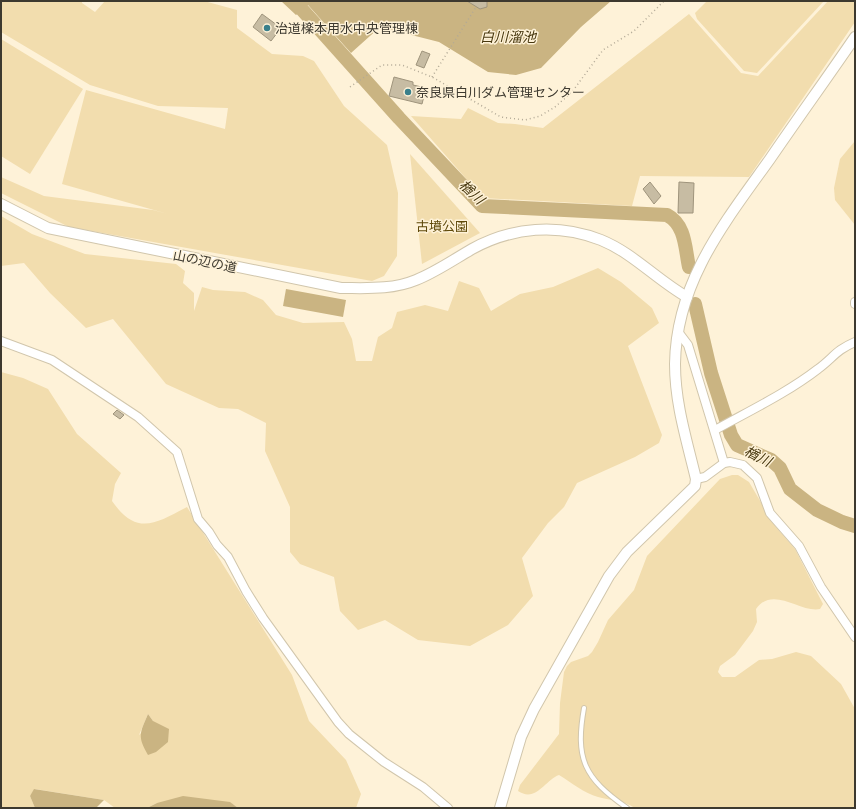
<svg xmlns="http://www.w3.org/2000/svg" width="856" height="809" viewBox="0 0 856 809" font-family="Overpass,'Noto Sans JP',sans-serif">
<style>
.green{fill:#f2ddae;fill-rule:evenodd}
.water{fill:#cab482}
.lines{fill:none;stroke-linecap:round;stroke-linejoin:round}
.river{stroke:#cab482;stroke-width:14}
.building{fill:#c7bca3;stroke:#9f947c}
.service-casing{stroke:#d1c6ac;stroke-width:6}
.minor-casing{stroke:#d1c6ac;stroke-width:10}
.tertiary-casing{stroke:#d1c6ac;stroke-width:12}
.path{stroke:#b2a996;stroke-width:1.5;stroke-dasharray:1 3;stroke-linecap:butt}
.service{stroke:#fff;stroke-width:4}
.minor{stroke:#fff;stroke-width:8}
.tertiary{stroke:#fff;stroke-width:10}
.poi-dot{fill:#397f8b;stroke:#fef2d8;stroke-width:1.5}
.labels{text-anchor:middle;stroke-width:3;stroke-linejoin:round;paint-order:stroke}
.poi-label{font-size:13px;fill:#3d392f;stroke:#fef2d8;text-anchor:start}
.park-label{font-size:13px;fill:#5f4909;stroke:#fef2d8}
.street-label{font-size:13px;fill:#3d392f;stroke:#fef2d8}
.water-label{font-size:14px;font-style:italic;fill:#47370e;stroke:#fef2d8}
</style>
<rect width="100%" height="100%" fill="#fef2d8"/>
<g class="green">
<path d="M1 1H82V3L95 12 105 1H204L237 10V28L272 54 303 56 314 61 344 106 387 145 398 193 397 256 384 276 372 281 69 227 1 193V177L44 196 153 210 168 214 62 184 86 90 225 129 228 108 158 106 90 85 1 32Z"/>
<path d="M707 1H824L757 73 744 71 697 19 695 13Z"/>
<path d="M828 1H855V22L749 177 640 176 632 206 483 198 411 116 461 119 468 108 498 123 515 124 543 128 689 14 741 73 758 76Z"/>
<path d="M1 39 83 89 30 174 1 156Z"/>
<path d="M855 141V225L835 200 834 188 840 159Z"/>
<path d="M410 154 480 233 422 264Z"/>
<path d="M1 216 32 234 85 254 176 264 185 271 183 283 194 293V311L202 287 213 290 245 292 263 300 276 315 303 323 344 322 352 339 356 361H372L378 337 392 328 397 312 425 305 448 311 459 281 479 288 491 311 520 294 553 287 598 268 621 282 652 308 659 323 628 346 662 435 659 443 635 457 577 483 564 507 548 523 522 558 533 596 508 625 470 646 418 640 385 620 358 630 340 611 334 577 300 564 290 552V507L265 451 266 423 238 409 219 408 166 384 113 319 86 328 50 293 24 263 1 266Z"/>
<path d="M1 372 23 378 48 389 77 434 121 473 115 484 112 501C137 537 156 523 187 507L292 675 309 721 346 760 361 794 356 808H238L229 802 157 803 147 808H115L104 800 35 789 30 796 35 808H1ZM148 714 153 721 139 735Z"/>
<path d="M732 475H738L749 482 775 526 795 549 823 604 820 609C800 613 773 585 756 609L757 622 753 631 735 655 720 666 718 672 722 677H735L759 660 772 659 796 652 811 656 841 684 855 709V808H635C623 800 612 801 598 797 584 793 572 783 559 775 545 780 536 803 518 791L520 785 559 734 560 703 564 672 567 666 571 662 588 656 592 652 598 642 608 620 634 590 647 556 720 479Z"/>
</g>
<g class="water">
<path d="M281 1H611L581 27 541 68 516 75 488 72 439 42 380 27 351 53 308 5 296 15Z"/>
<path d="M286 289 346 300 343 317 283 306Z"/>
<path d="M148 714 153 721 169 729 168 742 156 752 148 755C137 736 140 733 148 714Z"/>
<path d="M34 789 104 800 96 808H35L30 796Z"/>
<path d="M183 796 230 802 238 808H147L157 803Z"/>
</g>
<g class="lines">
<g class="river">
<path d="M302 1 298 5 399 118 482 206 667 215C686 225 685 249 689 267"/>
<path d="M695 304 711 373 731 435 737 445 771 460 780 468 790 489 817 510 842 522 855 526"/>
</g>
</g>
<g class="building">
<path d="M467 1H487V7L480 9Z"/>
<path d="M262 14 281 28 271 41 253 27Z"/>
<path d="M422 51 430 54 424 68 416 65Z"/>
<path d="M394 77 413 82V85L426 88 422 104 389 96Z"/>
<path d="M650 182 661 196 654 204 643 189Z"/>
<path d="M679 182 694 183 693 213H678Z"/>
<path d="M117 410 124 415 120 419 113 414Z"/>
</g>
<g class="lines">
<defs>
<path id="service" d="M584 708C575 759 584 778 627 808"/>
<g id="minor">
<path d="M855 302V304"/>
<path d="M679 333 688 345 724 463"/>
<path d="M1 341 52 360 138 417 177 452 198 519 209 532 217 545 228 557 246 591 263 618 338 722 349 734 384 762 423 787 448 808"/>
<path d="M715 430C749 411 787 393 818 369 833 358 836 350 855 342"/>
<path d="M696 479 705 477 724 463 730 462 743 465 757 478 770 513 799 546 821 587 855 637"/>
</g>
<g id="tertiary">
<path d="M1 204 48 228 341 288C366 288 392 290 416 280 436 272 453 260 472 249 512 227 558 223 601 240 633 253 657 280 687 297"/>
<path d="M500 808 521 737 534 709 609 576 627 552 695 486 696 479C687 441 675 404 675 364 676 282 725 222 770 159 798 118 827 78 855 37"/>
</g>
</defs>
<use href="#service" class="service-casing"/>
<use href="#minor" class="minor-casing"/>
<use href="#tertiary" class="tertiary-casing"/>
<g class="path">
<path d="M432 77 476 7"/>
<path d="M350 87 382 65H402L432 77 501 117 525 120 540 116 555 107 572 92 603 50 634 31 664 1"/>
</g>
<use href="#service" class="service"/>
<use href="#minor" class="minor"/>
<use href="#tertiary" class="tertiary"/>
</g>
<g class="poi-dot">
<circle cx="267" cy="28" r="4"/>
<circle cx="408" cy="92" r="4"/>
</g>
<g class="labels">
<g class="poi-label">
<text x="275" y="33">治道檪本用水中央管理棟</text>
<text x="416" y="97">奈良県白川ダム管理センター</text>
</g>
<g class="park-label">
<text x="442" y="231">古墳公園</text>
</g>
<g class="street-label">
<text transform="translate(205 261) rotate(12)" y="5">山の辺の道</text>
</g>
<g class="water-label">
<text x="508" y="42">白川溜池</text>
<text transform="translate(472 192) rotate(43)" y="5">楢川</text>
<text transform="translate(758 456) rotate(27)" y="5">楢川</text>
</g>
</g>
<rect width="856" height="809" fill="none" stroke="#3d392f" stroke-width="4"/>
</svg>
